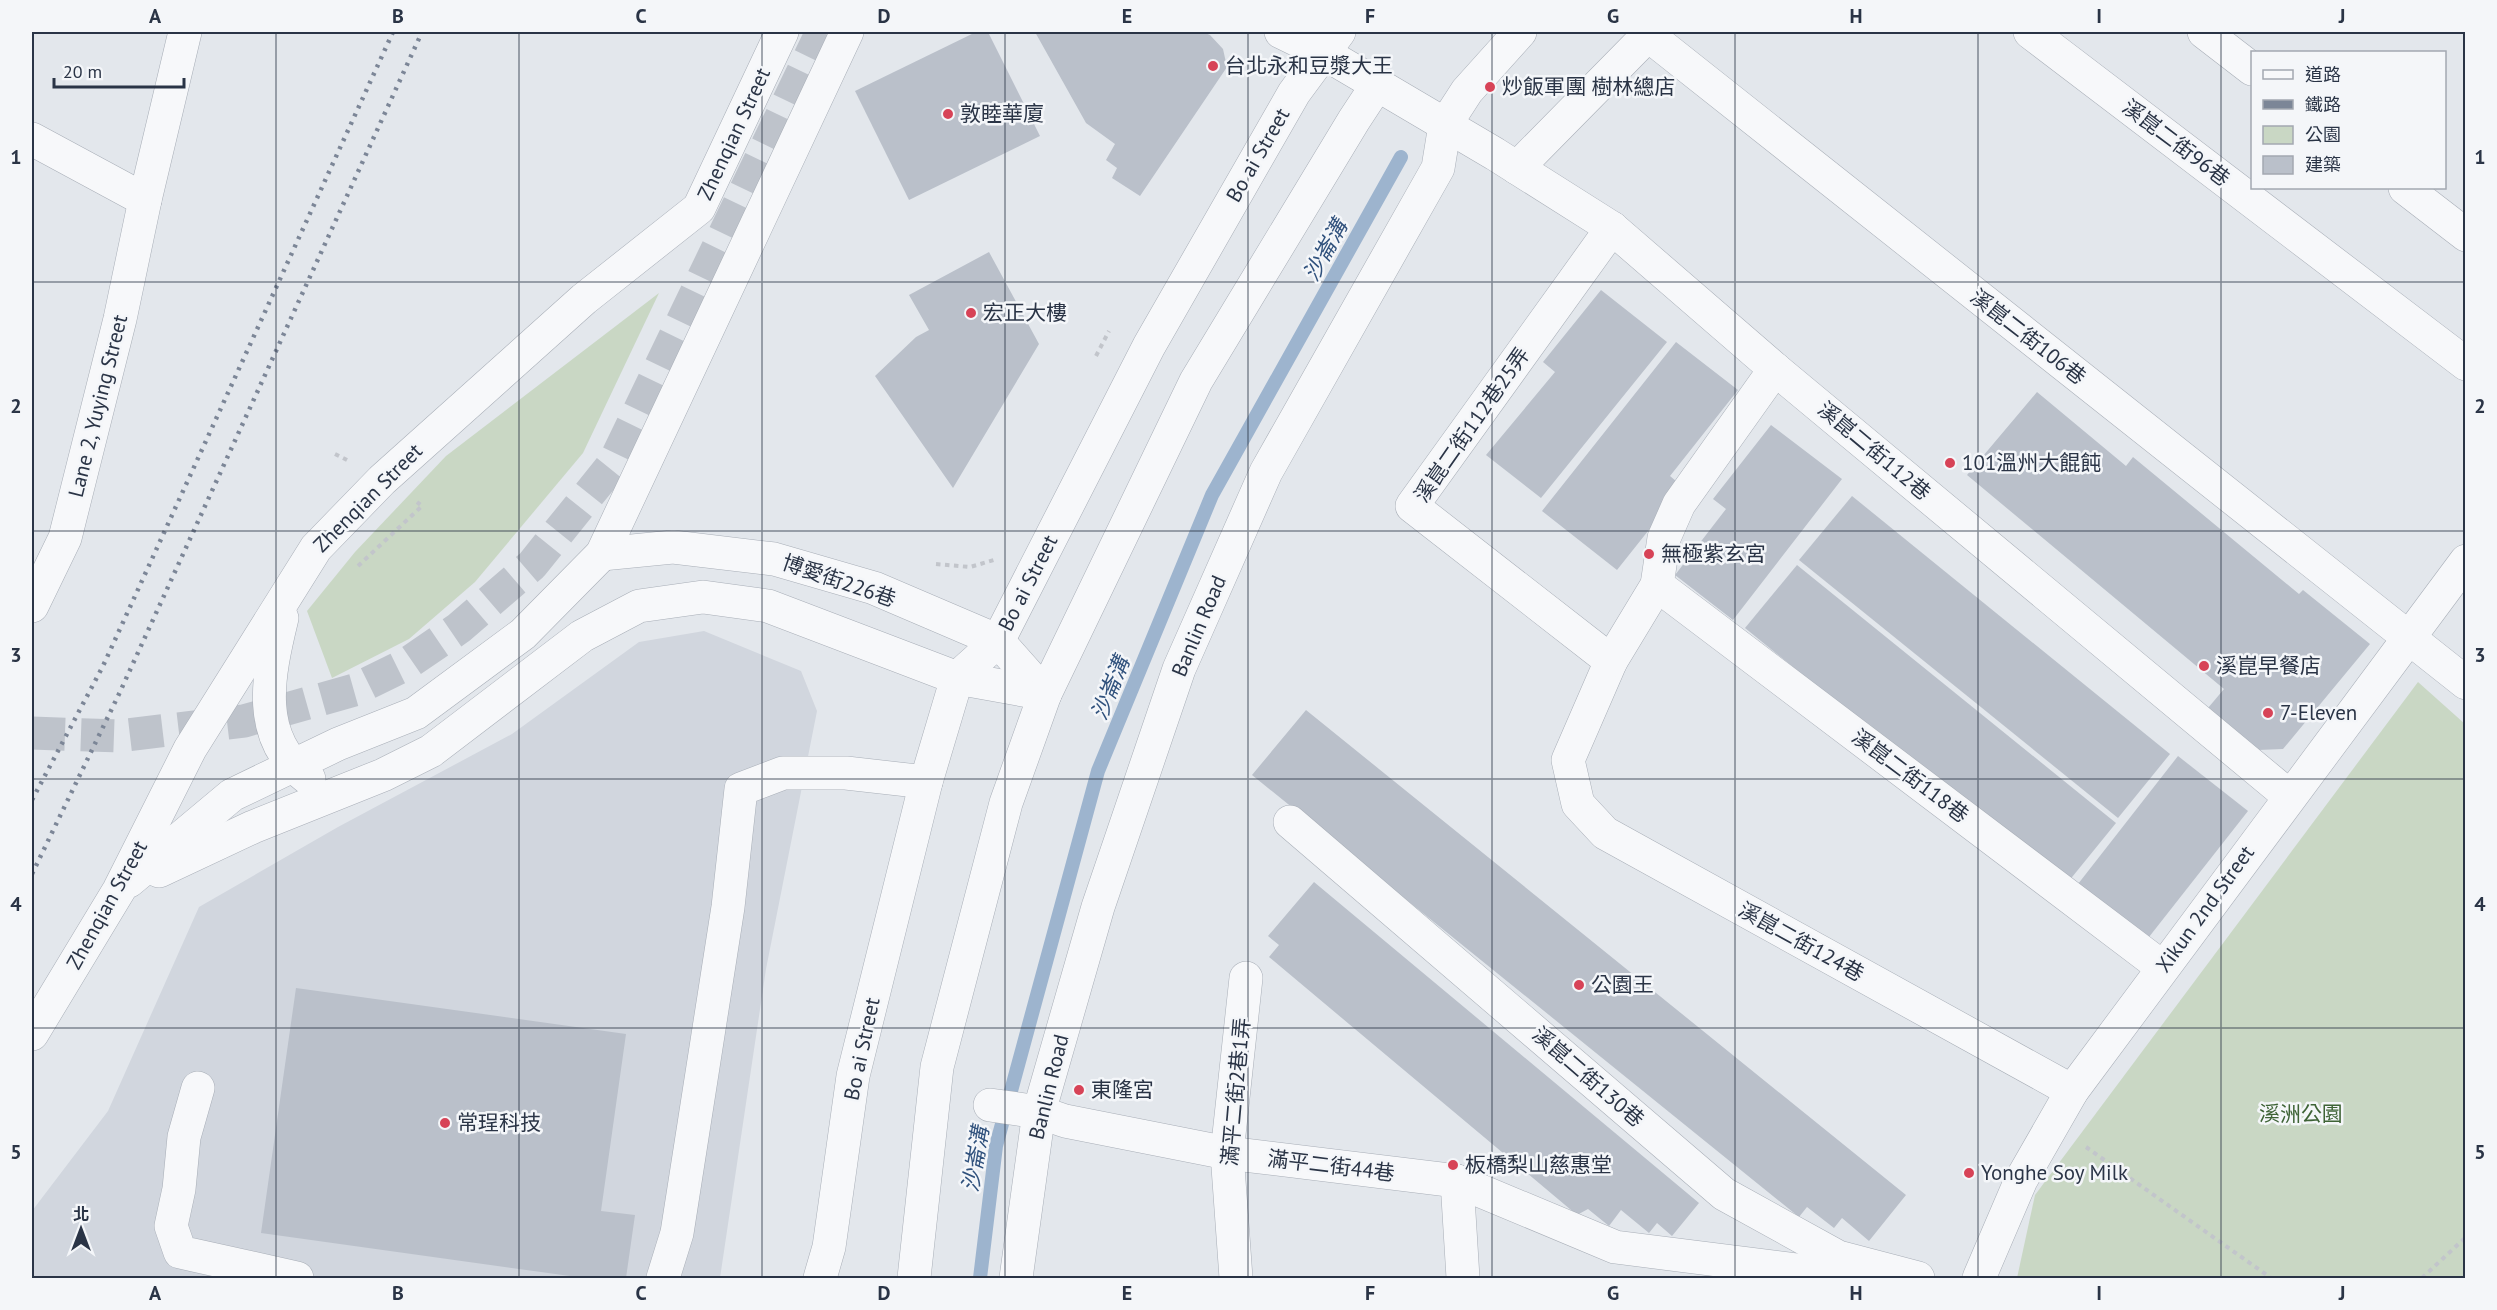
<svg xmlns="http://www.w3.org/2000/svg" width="2497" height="1310" viewBox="0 0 2497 1310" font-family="'PT Sans','Noto Sans TC',sans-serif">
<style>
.built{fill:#d1d6de}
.green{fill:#c9d7c4}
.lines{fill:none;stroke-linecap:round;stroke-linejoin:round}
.stream{stroke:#9db4ce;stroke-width:14}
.building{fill:#bac0ca}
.minor-tunnel{stroke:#bec3cb;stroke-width:33;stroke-dasharray:33 16;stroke-linecap:butt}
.minor-casing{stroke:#a8aeb7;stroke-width:34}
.path{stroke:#c2c5cb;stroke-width:4;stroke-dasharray:4.5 4.5;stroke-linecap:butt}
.minor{stroke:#f7f8fa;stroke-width:33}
.rail{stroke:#7c8697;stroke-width:4.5;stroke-dasharray:3 6;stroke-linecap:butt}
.grid{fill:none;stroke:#2a3446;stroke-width:1.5;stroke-opacity:0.55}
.poi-dot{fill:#d74357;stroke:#f4f6f9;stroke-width:2}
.labels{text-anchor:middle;stroke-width:5;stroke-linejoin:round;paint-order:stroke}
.poi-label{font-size:21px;fill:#2a3446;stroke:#f4f6f9;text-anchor:start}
.street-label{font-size:21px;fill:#2a3446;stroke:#f4f6f9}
.park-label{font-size:21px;fill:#3e6336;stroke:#f4f6f9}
.water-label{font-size:22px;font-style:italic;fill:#31527d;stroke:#f4f6f9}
.neatline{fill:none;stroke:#2a3446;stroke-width:2}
.grid-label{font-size:20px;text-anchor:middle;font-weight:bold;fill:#2a3446}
</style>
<rect width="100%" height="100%" fill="#e3e7ec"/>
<path class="built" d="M704 631 801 671 817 711 766 969 720 1278H32V1211L108 1111 199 907 338 827 512 734 639 642Z"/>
<g class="green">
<path d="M659 293 583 453 475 582 409 639 332 678 307 611 355 552 446 456Z"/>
<path d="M2418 682 2465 724V1278H2017L2035 1195Z"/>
</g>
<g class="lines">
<path class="stream" d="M980 1278 996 1146 1098 771 1212 495 1401 157"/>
</g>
<g class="building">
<path d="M976 32H988L1040 136 909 200 855 91Z"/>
<path d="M1035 32H1203L1210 35 1223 49 1227 67 1140 196 1112 178 1117 168 1106 160 1115 144 1086 123Z"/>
<path d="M989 252 1039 344 953 488 875 376 916 337 929 330 909 295Z"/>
<path d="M1601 290 1667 342 1541 498 1486 455 1555 372 1543 362Z"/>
<path d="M1676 342 1738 390 1670 476 1683 487 1617 570 1542 511Z"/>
<path d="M2037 392 2126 466 2133 457 2299 594 2303 590 2370 644 2283 749 2258 750 2208 708 2224 689 1967 475Z"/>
<path d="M1771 425 1842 479 1733 620 1675 575 1726 509 1713 499Z"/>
<path d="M1852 496 2170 754 2118 818 1799 560Z"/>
<path d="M1797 565 2116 823 2064 887 1745 628Z"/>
<path d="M1306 710 1906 1195 1869 1241 1842 1218 1834 1228 1807 1207 1799 1217 1252 775Z"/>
<path d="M2178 756 2248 811 2149 937 2078 884Z"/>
<path d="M1314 882 1699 1203 1672 1236 1657 1223 1649 1233 1621 1210 1609 1226 1588 1209 1577 1215 1269 957 1279 945 1268 936Z"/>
<path d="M296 988 626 1034 601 1211 635 1215 626 1278H584L261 1233Z"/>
</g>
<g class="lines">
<path class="minor-tunnel" d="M32 733 118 736 244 721 354 690 405 665 459 628 532 565 614 463 822 32"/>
<defs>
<g id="minor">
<path d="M1281 32 1322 52 1495 154 1612 228 1775 369 2289 796"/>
<path d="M2030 32 2466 364"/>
<path d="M2204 32 2252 69"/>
<path d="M1648 35 2466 683"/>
<path d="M32 139 145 200"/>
<path d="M1517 168 1651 32"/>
<path d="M2405 188 2466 235"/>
<path d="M1775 369 1679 504 1664 538 1657 585 1611 661 1568 760 1578 804 1605 833 2072 1091"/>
<path d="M602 554 673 547 774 559 874 588 998 641 1045 694"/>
<path d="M1657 585 2162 967"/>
<path d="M32 606 65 538 120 319 145 200 185 32"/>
<path d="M282 618C268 676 254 738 309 779"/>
<path d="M1611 661 1412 506 1612 228"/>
<path d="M1290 822 1724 1194 1838 1257 1918 1278"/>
<path d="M159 871 253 827 383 775 431 751 582 636 639 606 703 597 768 606 957 678 1045 694"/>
<path d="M129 881 232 795 338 744 416 713 523 634 602 554 847 32"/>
<path d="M32 1034 119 890 190 749 316 548 382 480 584 299 699 208 782 32"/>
<path d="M198 1088 184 1137 179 1189 171 1226 180 1252 297 1278"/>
<path d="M990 1105 1039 1112 1065 1121 1227 1153 1457 1181 1615 1247 1861 1278"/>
<path d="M1457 1181 1463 1278"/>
<path d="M663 1278 677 1233 728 907 741 789 783 773H846L926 782"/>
<path d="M820 1278 829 1247 853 1076 926 782 957 678 998 641 1149 346 1294 93 1339 32"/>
<path d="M914 1278 937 1067 1006 803 1045 694 1196 381 1354 120 1377 85"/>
<path d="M1016 1278 1039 1112 1098 907 1179 669 1266 472 1438 168 1445 125 1467 91 1520 32"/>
<path d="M1236 1278 1227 1153 1246 978"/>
<path d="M1979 1278 2021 1180 2072 1091 2466 561"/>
</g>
</defs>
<use href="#minor" class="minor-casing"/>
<g class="path">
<path d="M1096 356 1109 331"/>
<path d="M335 454 347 460"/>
<path d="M936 564 970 567 994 560"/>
<path d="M358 566 422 506 417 502"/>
<path d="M2086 1147 2271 1278"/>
<path d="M2422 1278 2466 1237"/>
</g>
<use href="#minor" class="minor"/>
<g class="rail">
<path d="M32 800 103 666 393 32"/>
<path d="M32 874 119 694 422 32"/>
</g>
</g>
<path class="grid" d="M276 32V1278M519 32V1278M762 32V1278M1005 32V1278M1248 32V1278M1492 32V1278M1735 32V1278M1978 32V1278M2221 32V1278M32 282H2466M32 531H2466M32 779H2466M32 1028H2466"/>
<g class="poi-dot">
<circle cx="1213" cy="66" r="6"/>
<circle cx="1490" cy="87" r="6"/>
<circle cx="948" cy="114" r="6"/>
<circle cx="971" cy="313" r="6"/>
<circle cx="1950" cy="463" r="6"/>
<circle cx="1649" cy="554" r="6"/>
<circle cx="2204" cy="666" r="6"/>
<circle cx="2268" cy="713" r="6"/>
<circle cx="1579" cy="985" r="6"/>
<circle cx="1079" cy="1090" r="6"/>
<circle cx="445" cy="1123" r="6"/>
<circle cx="1453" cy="1165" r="6"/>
<circle cx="1969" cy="1173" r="6"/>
</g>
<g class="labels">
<g class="poi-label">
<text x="1225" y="73">台北永和豆漿大王</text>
<text x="1502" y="94">炒飯軍團 樹林總店</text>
<text x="960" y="121">敦睦華廈</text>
<text x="983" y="320">宏正大樓</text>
<text x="1962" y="470">101溫州大餛飩</text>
<text x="1661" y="561">無極紫玄宮</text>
<text x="2216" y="673">溪崑早餐店</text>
<text x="2280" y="720">7-Eleven</text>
<text x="1591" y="992">公園王</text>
<text x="1091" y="1097">東隆宮</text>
<text x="457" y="1130">常珵科技</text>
<text x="1465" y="1172">板橋梨山慈惠堂</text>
<text x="1981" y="1180">Yonghe Soy Milk</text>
</g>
<g class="street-label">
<text transform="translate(734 134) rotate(-65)" y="7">Zhenqian Street</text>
<text transform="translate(2176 143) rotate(37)" y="7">溪崑二街96巷</text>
<text transform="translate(1258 155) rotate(-60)" y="7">Bo ai Street</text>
<text transform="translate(2028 337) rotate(38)" y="7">溪崑二街106巷</text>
<text transform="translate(98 406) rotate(-76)" y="7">Lane 2, Yuying Street</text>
<text transform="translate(1472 425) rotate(-55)" y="7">溪崑二街112巷25弄</text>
<text transform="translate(1874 451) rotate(40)" y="7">溪崑二街112巷</text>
<text transform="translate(368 498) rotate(-45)" y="7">Zhenqian Street</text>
<text transform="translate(839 581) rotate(19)" y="7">博愛街226巷</text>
<text transform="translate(1028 583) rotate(-63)" y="7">Bo ai Street</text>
<text transform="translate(1199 626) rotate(-67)" y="7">Banlin Road</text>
<text transform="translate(1910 776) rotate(37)" y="7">溪崑二街118巷</text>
<text transform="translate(107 905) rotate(-61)" y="7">Zhenqian Street</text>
<text transform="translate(2205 909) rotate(-54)" y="7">Xikun 2nd Street</text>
<text transform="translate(1801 942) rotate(29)" y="7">溪崑二街124巷</text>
<text transform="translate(862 1049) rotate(-78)" y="7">Bo ai Street</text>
<text transform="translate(1588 1077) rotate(41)" y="7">溪崑二街130巷</text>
<text transform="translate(1049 1087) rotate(-76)" y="7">Banlin Road</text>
<text transform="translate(1236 1092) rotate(-85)" y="7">滿平二街2巷1弄</text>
<text transform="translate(1331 1166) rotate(7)" y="7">滿平二街44巷</text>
</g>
<g class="park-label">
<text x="2301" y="1121">溪洲公園</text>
</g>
<g class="water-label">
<text transform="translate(1325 250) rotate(-61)" y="8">沙崙溝</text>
<text transform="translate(1110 688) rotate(-68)" y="8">沙崙溝</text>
<text transform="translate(975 1159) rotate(-80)" y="8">沙崙溝</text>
</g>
</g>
<rect width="2497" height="1310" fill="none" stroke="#f4f6f9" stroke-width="66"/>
<rect x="2251" y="51" width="195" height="138" fill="#f4f6f9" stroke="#a3a8b1" stroke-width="1.5"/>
<rect x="2263" y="70" width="30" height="9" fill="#f7f8fa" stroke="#a3a8b1" stroke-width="1.5"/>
<text x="2305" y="81" font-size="18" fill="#2a3446">道路</text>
<rect x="2263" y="100" width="30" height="9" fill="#7c8697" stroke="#a3a8b1" stroke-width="1.5"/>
<text x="2305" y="111" font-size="18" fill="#2a3446">鐵路</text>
<rect x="2263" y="126" width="30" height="18" fill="#c9d7c4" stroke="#a3a8b1" stroke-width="1.5"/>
<text x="2305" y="141" font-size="18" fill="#2a3446">公園</text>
<rect x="2263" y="156" width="30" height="18" fill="#bac0ca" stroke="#a3a8b1" stroke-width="1.5"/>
<text x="2305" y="171" font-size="18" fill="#2a3446">建築</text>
<g transform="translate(81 1229)" stroke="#f4f6f9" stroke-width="4.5" paint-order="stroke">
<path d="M0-4.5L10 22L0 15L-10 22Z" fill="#2a3446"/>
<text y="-9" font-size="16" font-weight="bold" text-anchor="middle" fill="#2a3446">北</text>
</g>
<path d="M54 78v9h130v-9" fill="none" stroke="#2a3446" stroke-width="3"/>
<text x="63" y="78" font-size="18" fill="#2a3446" stroke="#f4f6f9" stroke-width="4.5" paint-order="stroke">20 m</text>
<rect x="33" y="33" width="2431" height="1244" class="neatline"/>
<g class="grid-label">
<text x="155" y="23">A</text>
<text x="398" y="23">B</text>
<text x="641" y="23">C</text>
<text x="884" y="23">D</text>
<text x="1127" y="23">E</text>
<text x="1370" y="23">F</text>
<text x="1613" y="23">G</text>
<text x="1856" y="23">H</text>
<text x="2099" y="23">I</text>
<text x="2342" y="23">J</text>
<text x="16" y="164">1</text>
<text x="2480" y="164">1</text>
<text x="16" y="413">2</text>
<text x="2480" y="413">2</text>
<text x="16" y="662">3</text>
<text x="2480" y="662">3</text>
<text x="16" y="911">4</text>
<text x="2480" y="911">4</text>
<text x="16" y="1159">5</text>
<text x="2480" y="1159">5</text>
<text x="155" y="1300">A</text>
<text x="398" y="1300">B</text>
<text x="641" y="1300">C</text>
<text x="884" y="1300">D</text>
<text x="1127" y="1300">E</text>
<text x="1370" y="1300">F</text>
<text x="1613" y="1300">G</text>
<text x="1856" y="1300">H</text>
<text x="2099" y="1300">I</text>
<text x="2342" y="1300">J</text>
</g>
</svg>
